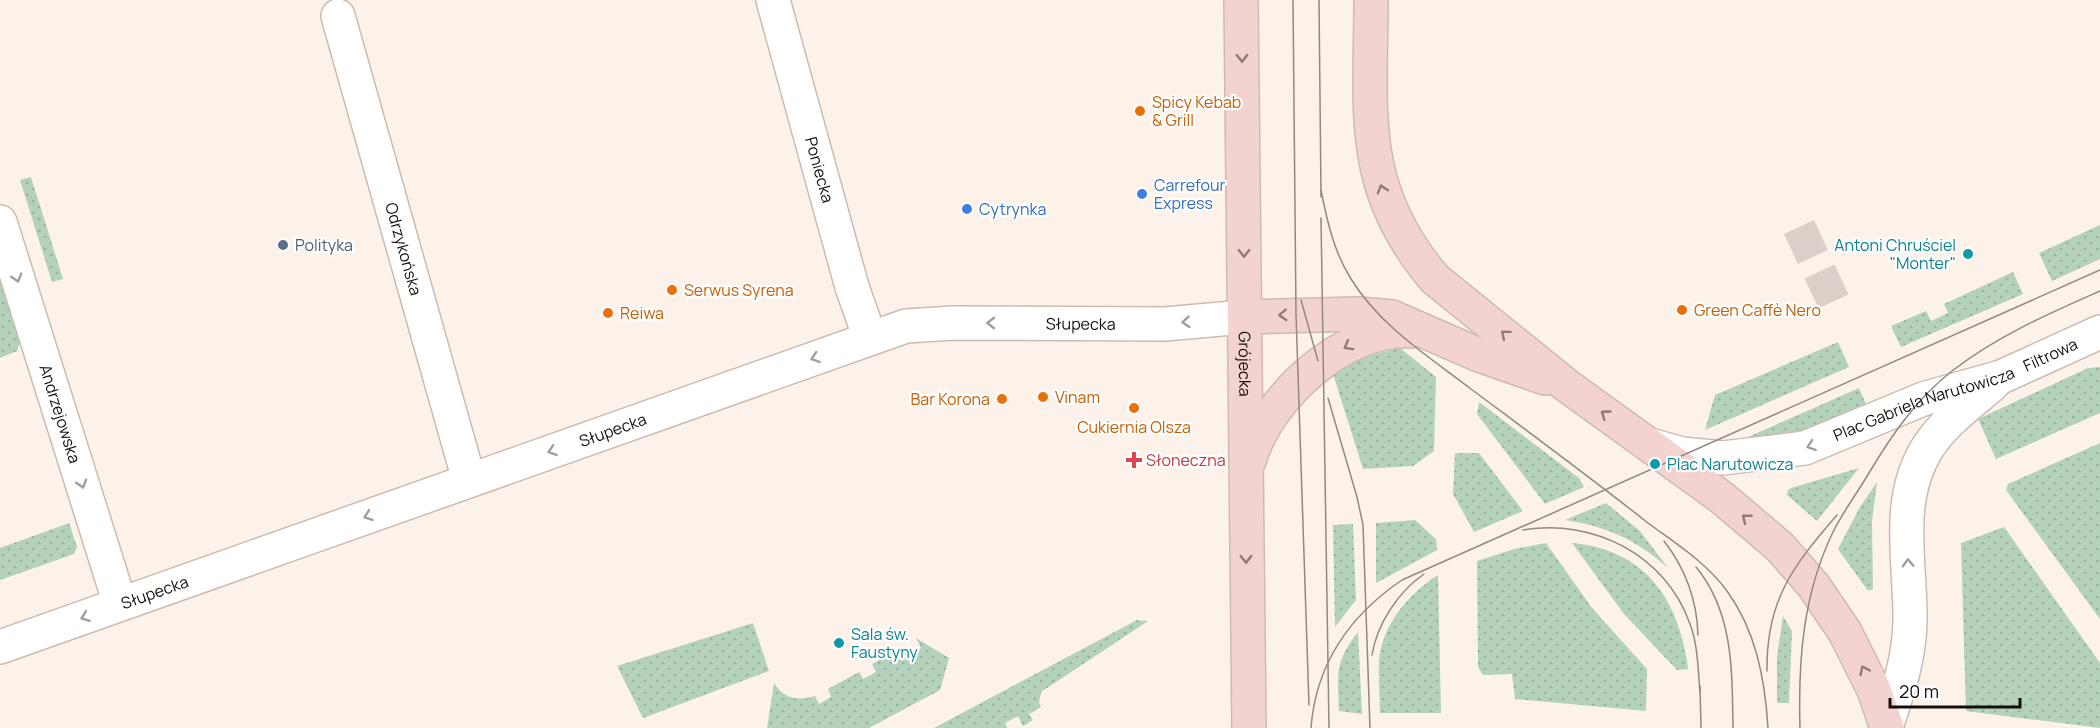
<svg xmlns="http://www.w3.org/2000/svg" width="2100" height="728" viewBox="0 0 2100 728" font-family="Manrope,sans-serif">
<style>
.grass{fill:url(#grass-dots)}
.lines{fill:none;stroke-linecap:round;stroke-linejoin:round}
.minor-tunnel{stroke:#dad0c9;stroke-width:33;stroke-dasharray:33 16;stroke-linecap:butt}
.minor-casing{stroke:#cdbbaf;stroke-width:36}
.tertiary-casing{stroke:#cdbbaf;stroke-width:36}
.secondary-casing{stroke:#cdbbaf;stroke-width:36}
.minor{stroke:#fff;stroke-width:33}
.tertiary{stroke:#fff;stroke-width:33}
.secondary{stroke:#f3d3d1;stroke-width:33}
.tram{stroke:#918882;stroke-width:1.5}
.oneway{stroke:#8f7b78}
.oneway2{stroke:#a19f9d}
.food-dot{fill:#e8710a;stroke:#fff;stroke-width:2}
.shop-dot{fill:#3f7fe0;stroke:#fff;stroke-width:2}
.service-dot{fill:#5c6f8a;stroke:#fff;stroke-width:2}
.culture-dot{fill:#0f9aa8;stroke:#fff;stroke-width:2}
.health-dot{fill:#e0444e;stroke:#fff;stroke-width:2}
.labels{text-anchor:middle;stroke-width:4.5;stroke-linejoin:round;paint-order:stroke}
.food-label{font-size:16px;fill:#c56008;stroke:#fff;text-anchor:start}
.street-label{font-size:16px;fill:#150f0b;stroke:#fff}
.shop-label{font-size:16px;fill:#366cbe;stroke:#fff;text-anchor:start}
.service-label{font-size:16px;fill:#4e5e75;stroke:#fff;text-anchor:start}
.culture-label{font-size:16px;fill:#0d838f;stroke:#fff;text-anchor:start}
.health-label{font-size:16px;fill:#be3a42;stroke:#fff;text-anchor:start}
</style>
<defs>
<pattern id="grass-dots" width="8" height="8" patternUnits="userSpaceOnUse" patternTransform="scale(1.5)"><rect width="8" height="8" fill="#b4d1bc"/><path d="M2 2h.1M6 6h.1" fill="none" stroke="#9ab2a0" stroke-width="1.8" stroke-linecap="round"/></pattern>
</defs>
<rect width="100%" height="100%" fill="#fdf2ea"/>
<g class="grass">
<path d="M31 177 63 279 52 282 20 180Z"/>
<path d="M2100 225V259L2052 281 2039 253Z"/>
<path d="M0 268 22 336 17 351 0 358Z"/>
<path d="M2013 272 2023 294 1901 347 1891 326 1926 311 1931 321 1948 313 1944 304Z"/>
<path d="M1838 342 1849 367 1705 430 1715 395Z"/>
<path d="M1400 348 1436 377 1434 451 1413 466 1363 469 1333 374 1355 359Z"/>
<path d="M2100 367V413L1996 459 1978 419 2088 368Z"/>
<path d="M1859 388 1868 409 1810 434 1739 441Z"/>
<path d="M1479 402 1579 478 1584 487 1545 504 1477 414Z"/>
<path d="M2100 443V619L2006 490 2008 484Z"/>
<path d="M1455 453H1479L1523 511 1474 532 1453 494Z"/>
<path d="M1859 468 1817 521 1787 495 1788 490 1791 488Z"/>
<path d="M1877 482 1872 521 1873 589 1868 591 1838 549 1860 507Z"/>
<path d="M1606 503 1640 531 1668 568C1637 540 1606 526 1565 520Z"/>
<path d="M1415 520 1436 539 1437 550 1376 583V523Z"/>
<path d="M69 523 77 547 74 554 0 580V548Z"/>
<path d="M1353 524 1356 600 1335 627 1333 525Z"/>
<path d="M2004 527 2100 663V728L1966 711 1961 543Z"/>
<path d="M1546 543 1592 608 1647 669 1646 711 1515 699 1512 674 1483 675 1478 667 1477 561 1514 549Z"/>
<path d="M1572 543C1646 550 1679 600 1688 669L1677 670 1624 614Z"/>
<path d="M1438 575 1441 713H1380C1380 696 1378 679 1379 662 1381 626 1409 593 1438 575Z"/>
<path d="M1783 616 1792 631 1789 703H1777V657Z"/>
<path d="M1137 620 1148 621 1041 692 1039 703 1041 707 1029 714 1033 720 1023 726 1018 716 1005 723 1007 728H934Z"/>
<path d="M753 623 769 671 643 718 617 666Z"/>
<path d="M1358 632 1362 714 1339 711C1338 673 1334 663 1358 632Z"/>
<path d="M916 638 949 658 940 690 869 728H767L774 683C784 699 797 701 815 696L819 704 831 697 828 689 859 672 863 679 876 672 872 664 903 647 908 655 921 648Z"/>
</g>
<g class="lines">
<path class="minor-tunnel" d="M1799 227 1837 309"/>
<defs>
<g id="minor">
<path id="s1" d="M773 0 852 287 870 338"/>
<path id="s2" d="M338 16 469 480"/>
<path id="s3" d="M0 222 120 604"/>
<path id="s4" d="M0 647 906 326 954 323 1165 324 1244 317"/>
</g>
<g id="tertiary">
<path id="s5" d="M1650 445 1682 454 1723 458 1805 448 1923 399 2001 377 2100 332"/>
<path d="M1887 724C1899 688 1909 659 1910 622 1911 563 1894 500 1928 447 1944 422 1971 403 1993 384"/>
</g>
<g id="secondary">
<path id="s6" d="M1241 0 1249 728"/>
<path d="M1371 0C1371 112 1357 188 1435 279L1566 385 1721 497 1780 547 1813 585 1845 632 1874 690 1887 728"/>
<path d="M1244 317 1359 314 1392 317 1479 355 1545 378"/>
<path d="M1249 461C1267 398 1343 327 1411 331"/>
</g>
</defs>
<use href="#minor" class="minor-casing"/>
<use href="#tertiary" class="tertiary-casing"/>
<use href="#secondary" class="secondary-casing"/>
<use href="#minor" class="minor"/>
<use href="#tertiary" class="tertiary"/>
<use href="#secondary" class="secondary"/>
<g class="tram">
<path d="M1293 0 1296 314 1309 705"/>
<path d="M1319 0 1321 197"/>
<path d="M1321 190C1327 221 1334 252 1351 279 1380 326 1428 356 1471 389 1530 433 1590 477 1648 523 1675 543 1707 563 1727 591 1756 631 1765 679 1768 728"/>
<path d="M1321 218 1329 728"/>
<path d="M1301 300 1318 361"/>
<path d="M1328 398 1357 497 1363 525 1370 728"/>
<path d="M1523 530C1593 518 1666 555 1690 624 1698 645 1698 670 1700 692"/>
<path d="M1664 541C1685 568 1697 601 1698 635"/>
<path d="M1696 567C1734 613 1732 672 1733 728"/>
<path d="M1372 655C1377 624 1398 592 1424 574"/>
<path d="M1767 671C1766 600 1793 566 1837 515"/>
<path d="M1700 686 1701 728"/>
<path d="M1311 728C1316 663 1349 616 1402 580L2100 270"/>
<path d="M1800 728C1798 660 1803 594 1833 532 1843 512 1857 493 1869 473 1891 436 1917 398 1952 371 1997 336 2048 314 2100 291"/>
</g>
</g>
<defs><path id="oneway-chevron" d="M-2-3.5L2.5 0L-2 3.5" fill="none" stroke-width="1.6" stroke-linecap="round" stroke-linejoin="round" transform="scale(1.5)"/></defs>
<g class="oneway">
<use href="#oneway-chevron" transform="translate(1242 58) rotate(89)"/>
<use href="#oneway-chevron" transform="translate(1382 189) rotate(-107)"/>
<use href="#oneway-chevron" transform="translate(1244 253) rotate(90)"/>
<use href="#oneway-chevron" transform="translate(1283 315) rotate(177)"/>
<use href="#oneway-chevron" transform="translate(1505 334) rotate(-140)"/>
<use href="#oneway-chevron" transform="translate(1348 346) rotate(151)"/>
<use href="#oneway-chevron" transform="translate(1605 414) rotate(-144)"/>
<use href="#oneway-chevron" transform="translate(1746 518) rotate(-141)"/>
<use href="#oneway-chevron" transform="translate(1246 559) rotate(89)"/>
<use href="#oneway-chevron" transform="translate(1864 670) rotate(-115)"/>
</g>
<g class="oneway2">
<use href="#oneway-chevron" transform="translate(17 278) rotate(73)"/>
<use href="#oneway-chevron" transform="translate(1186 322) rotate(175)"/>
<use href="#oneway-chevron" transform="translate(991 323) rotate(-180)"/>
<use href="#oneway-chevron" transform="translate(815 358) rotate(161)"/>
<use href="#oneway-chevron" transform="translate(1811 446) rotate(161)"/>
<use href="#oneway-chevron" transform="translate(552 451) rotate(161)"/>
<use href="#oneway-chevron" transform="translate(82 484) rotate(73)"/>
<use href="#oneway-chevron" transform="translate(368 516) rotate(160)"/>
<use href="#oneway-chevron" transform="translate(1908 563) rotate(-92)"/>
<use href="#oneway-chevron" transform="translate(85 617) rotate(160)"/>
</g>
<g class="food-dot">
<circle cx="1140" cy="111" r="6"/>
<circle cx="672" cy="290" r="6"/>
<circle cx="1682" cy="310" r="6"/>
<circle cx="608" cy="313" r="6"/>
<circle cx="1043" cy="397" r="6"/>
<circle cx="1002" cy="399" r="6"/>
<circle cx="1134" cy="408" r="6"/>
</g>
<g class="shop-dot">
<circle cx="1142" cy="194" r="6"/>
<circle cx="967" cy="209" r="6"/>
</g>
<circle class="service-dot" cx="283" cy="245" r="6"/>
<g class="culture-dot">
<circle cx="1968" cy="254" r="6"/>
<circle cx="1655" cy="464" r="6"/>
<circle cx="839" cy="643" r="6"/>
</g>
<path class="health-dot" d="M1131 451h6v6h6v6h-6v6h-6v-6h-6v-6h6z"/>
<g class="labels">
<g class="food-label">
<text x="1152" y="108">Spicy Kebab<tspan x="1152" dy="18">&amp; Grill</tspan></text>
<text x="684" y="296">Serwus Syrena</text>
<text x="1694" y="316">Green Caffè Nero</text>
<text x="620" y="319">Reiwa</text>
<text x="1055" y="403">Vinam</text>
<text x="990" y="405" text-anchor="end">Bar Korona</text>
<text x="1134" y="433" text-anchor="middle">Cukiernia Olsza</text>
</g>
<g class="street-label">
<text dy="6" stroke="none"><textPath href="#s1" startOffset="176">Poniecka</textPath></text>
<text dy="6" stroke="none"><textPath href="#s2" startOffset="242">Odrzykońska</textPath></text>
<text dy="6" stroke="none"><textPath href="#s4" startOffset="1136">Słupecka</textPath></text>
<text dy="6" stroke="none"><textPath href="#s5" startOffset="420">Filtrowa</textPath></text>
<text dy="6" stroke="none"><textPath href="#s6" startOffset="364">Grójecka</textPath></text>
<text dy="6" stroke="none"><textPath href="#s3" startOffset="201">Andrzejowska</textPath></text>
<text dy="6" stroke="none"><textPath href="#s5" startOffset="284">Plac Gabriela Narutowicza</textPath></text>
<text dy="6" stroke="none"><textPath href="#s4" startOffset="650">Słupecka</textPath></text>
<text dy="6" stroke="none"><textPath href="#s4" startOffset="164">Słupecka</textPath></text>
</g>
<g class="shop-label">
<text x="1154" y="191">Carrefour<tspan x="1154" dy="18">Express</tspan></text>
<text x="979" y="215">Cytrynka</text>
</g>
<g class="service-label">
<text x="295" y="251">Polityka</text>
</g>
<g class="culture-label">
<text x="1956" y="251" text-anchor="end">Antoni Chruściel<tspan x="1956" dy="18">"Monter"</tspan></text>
<text x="1667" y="470">Plac Narutowicza</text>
<text x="851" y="640">Sala św.<tspan x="851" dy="18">Faustyny</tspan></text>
</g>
<g class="health-label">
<text x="1146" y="466">Słoneczna</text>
</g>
</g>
<path d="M1890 698v9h130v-9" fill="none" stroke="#150f0b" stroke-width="3"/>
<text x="1899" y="698" font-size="18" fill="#150f0b" stroke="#ffffff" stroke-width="4.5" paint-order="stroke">20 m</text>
</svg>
